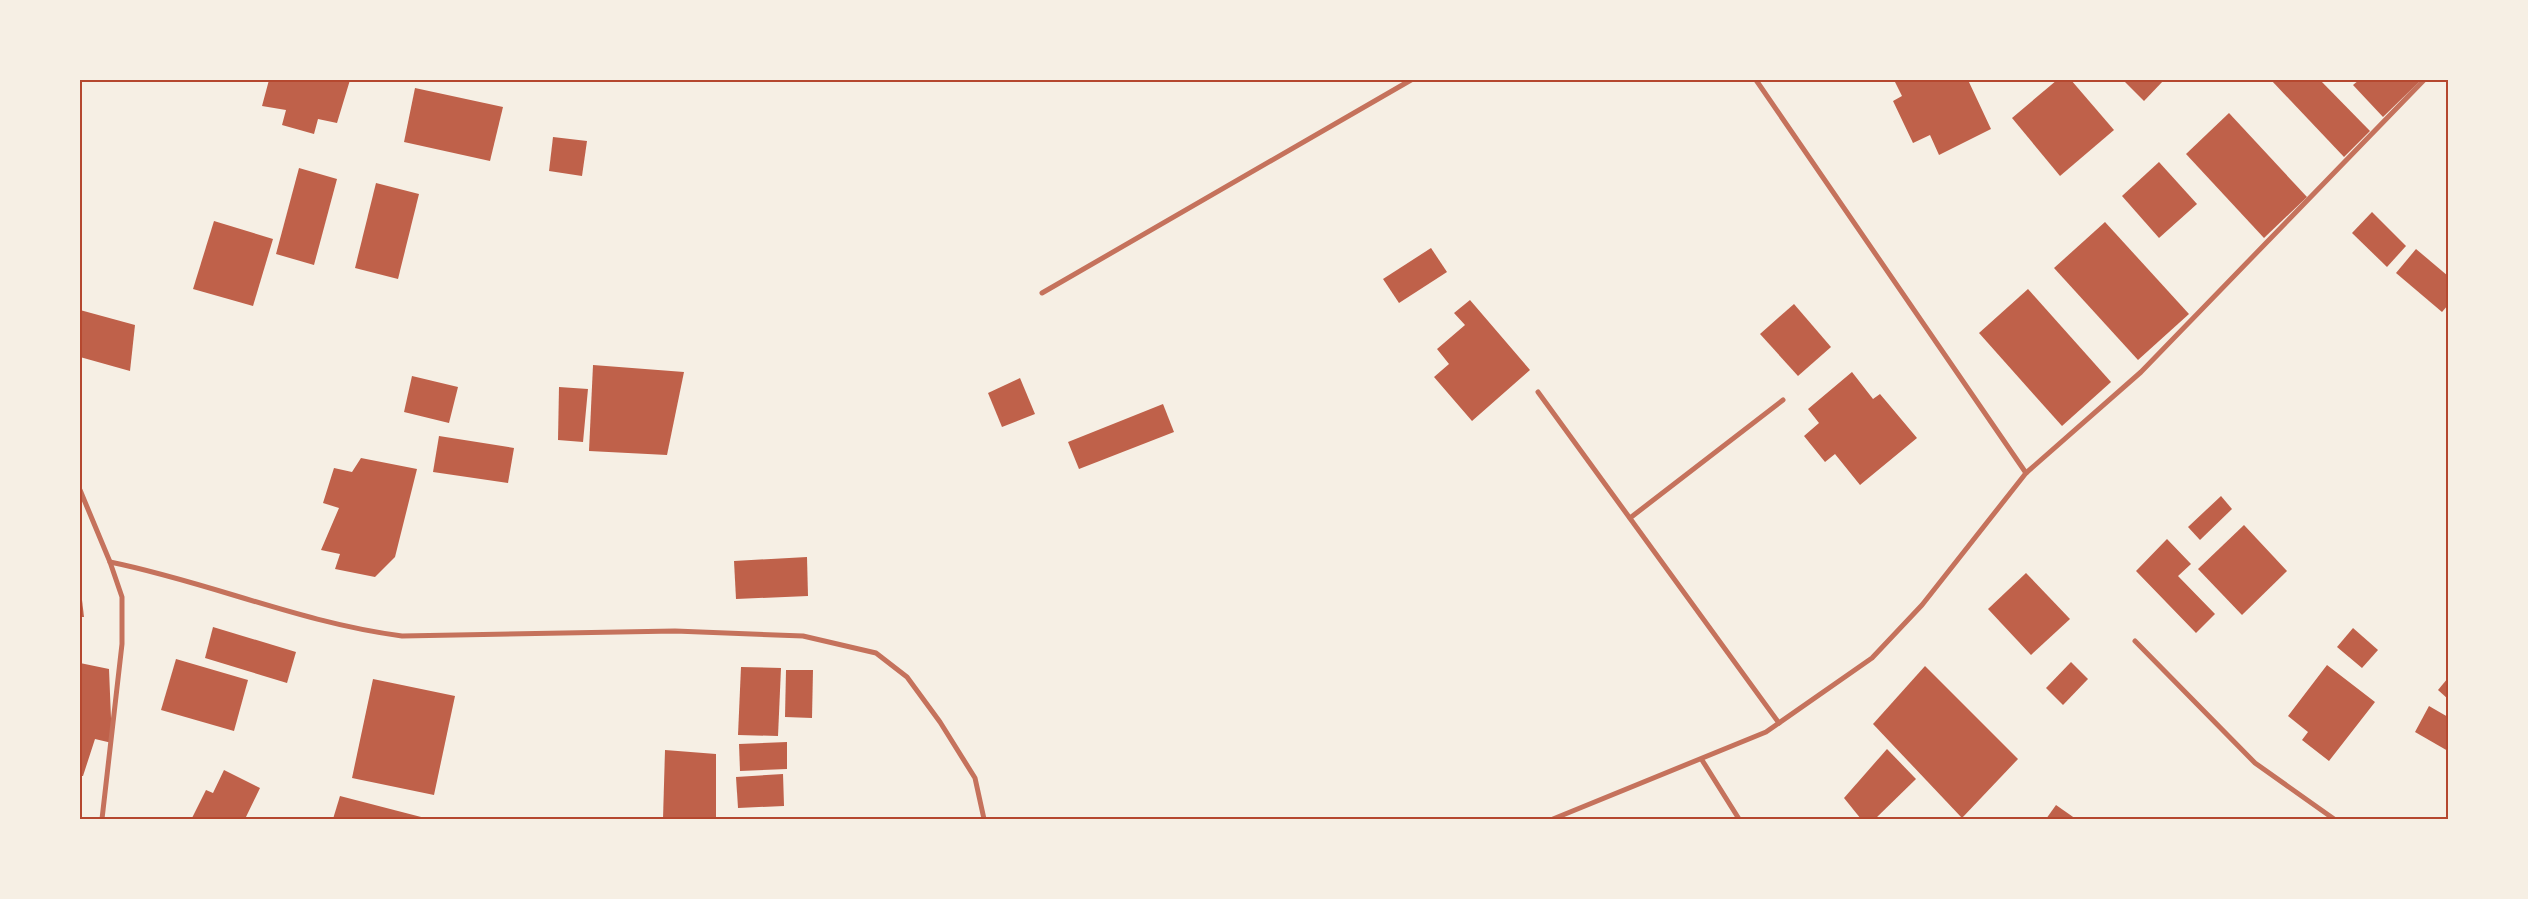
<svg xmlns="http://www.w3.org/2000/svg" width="2528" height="899" viewBox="0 0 2528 899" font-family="Mulish,sans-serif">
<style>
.building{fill:#bf614a}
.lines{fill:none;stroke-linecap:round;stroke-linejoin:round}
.minor{stroke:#c5725c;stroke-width:5}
.neatline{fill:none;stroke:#b5482f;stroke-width:2}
</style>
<rect width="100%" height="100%" fill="#f6efe4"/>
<g class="building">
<path d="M269 80H350L337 123 318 119 314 134 282 125 286 110 262 106Z"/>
<path d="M1894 80H1968L1991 129 1939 155 1930 135 1913 143 1893 101 1902 96Z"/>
<path d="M2057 80H2071L2114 130 2060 176 2012 118Z"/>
<path d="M2123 80H2164L2144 101Z"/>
<path d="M2271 80H2320L2370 131 2344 157Z"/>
<path d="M2359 80H2421L2383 117 2353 85Z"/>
<path d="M415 88 503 107 490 161 404 142Z"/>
<path d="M2229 113 2307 197 2264 238 2186 154Z"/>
<path d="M553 137 587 141 582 176 549 171Z"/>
<path d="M2159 162 2197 204 2159 238 2122 196Z"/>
<path d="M299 168 337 179 314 265 276 254Z"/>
<path d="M376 183 419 194 398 279 355 268Z"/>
<path d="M2372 212 2406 246 2387 267 2352 233Z"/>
<path d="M214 221 273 239 253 306 193 289Z"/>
<path d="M2105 222 2189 314 2138 360 2054 268Z"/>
<path d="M1431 248 1447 272 1399 303 1383 279Z"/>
<path d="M2416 249 2448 276V305L2442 312 2396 273Z"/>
<path d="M2028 289 2111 382 2062 426 1979 333Z"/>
<path d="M1470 300 1530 370 1472 421 1434 377 1449 364 1437 349 1465 325 1454 313Z"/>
<path d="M1794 304 1831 347 1798 376 1760 334Z"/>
<path d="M80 310 135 325 130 371 80 357Z"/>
<path d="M593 365 684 372 667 455 589 451Z"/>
<path d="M1852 372 1873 399 1880 394 1917 438 1860 485 1835 454 1825 462 1804 436 1819 423 1808 409Z"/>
<path d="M412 376 458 387 449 423 404 412Z"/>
<path d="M1020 378 1035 414 1002 427 988 393Z"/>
<path d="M559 387 588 389 583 442 558 440Z"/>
<path d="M1163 404 1174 432 1079 469 1068 442Z"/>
<path d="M439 436 514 448 508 483 433 472Z"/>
<path d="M361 458 417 469 395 557 375 577 335 569 340 554 321 550 339 508 323 503 334 468 352 472Z"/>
<path d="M2221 496 2232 509 2200 540 2188 527Z"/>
<path d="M2244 525 2287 571 2242 615 2198 569Z"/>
<path d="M2167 539 2191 564 2178 576 2215 614 2196 633 2136 571Z"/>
<path d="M807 557 808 596 736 599 734 561Z"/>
<path d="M2026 573 2070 619 2031 655 1988 609Z"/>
<path d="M80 583 84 617H80Z"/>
<path d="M213 627 296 652 287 683 205 658Z"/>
<path d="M2353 628 2378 650 2362 668 2337 647Z"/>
<path d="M176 659 248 680 234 731 161 710Z"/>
<path d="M2071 662 2088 679 2063 705 2046 688Z"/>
<path d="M80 663 109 669 112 743 95 739 83 776H80Z"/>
<path d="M2327 665 2375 702 2329 761 2302 740 2308 732 2288 716Z"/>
<path d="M1925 666 2018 759 1962 818 1873 724Z"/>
<path d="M741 667 781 668 778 736 738 735Z"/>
<path d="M786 670H813L812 718 785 717Z"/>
<path d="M2448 678V699L2438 690Z"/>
<path d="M373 679 455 696 434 795 352 778Z"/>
<path d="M2429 706 2448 717V751L2415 732Z"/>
<path d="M787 742V769L740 771 739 744Z"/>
<path d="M1887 749 1916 779 1875 819H1861L1844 798Z"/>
<path d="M665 750 716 754V819H663Z"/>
<path d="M224 770 260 788 245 819 192 818 206 790 213 793Z"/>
<path d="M783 774 784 806 738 808 736 777Z"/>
<path d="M340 796 425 818V819H333Z"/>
<path d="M2056 805 2076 819H2046Z"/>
</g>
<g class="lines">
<g class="minor">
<path d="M1756 80 2026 473"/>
<path d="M1042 293 1411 80"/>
<path d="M1538 392 1779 723"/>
<path d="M80 490 110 562 122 597V644L102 819"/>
<path d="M1630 518 1783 400"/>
<path d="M110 562C209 582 301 623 402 636L675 631 803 636 876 653 907 677 940 722 975 778 984 819"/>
<path d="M2135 641 2255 763 2334 819"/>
<path d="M1702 760 1739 819"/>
<path d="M1553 819 1766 732 1872 658 1922 605 2026 473 2141 372 2424 80"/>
</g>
</g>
<rect width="2528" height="899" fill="none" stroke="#f6efe4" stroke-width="162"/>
<rect x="81" y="81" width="2366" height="737" class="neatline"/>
</svg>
